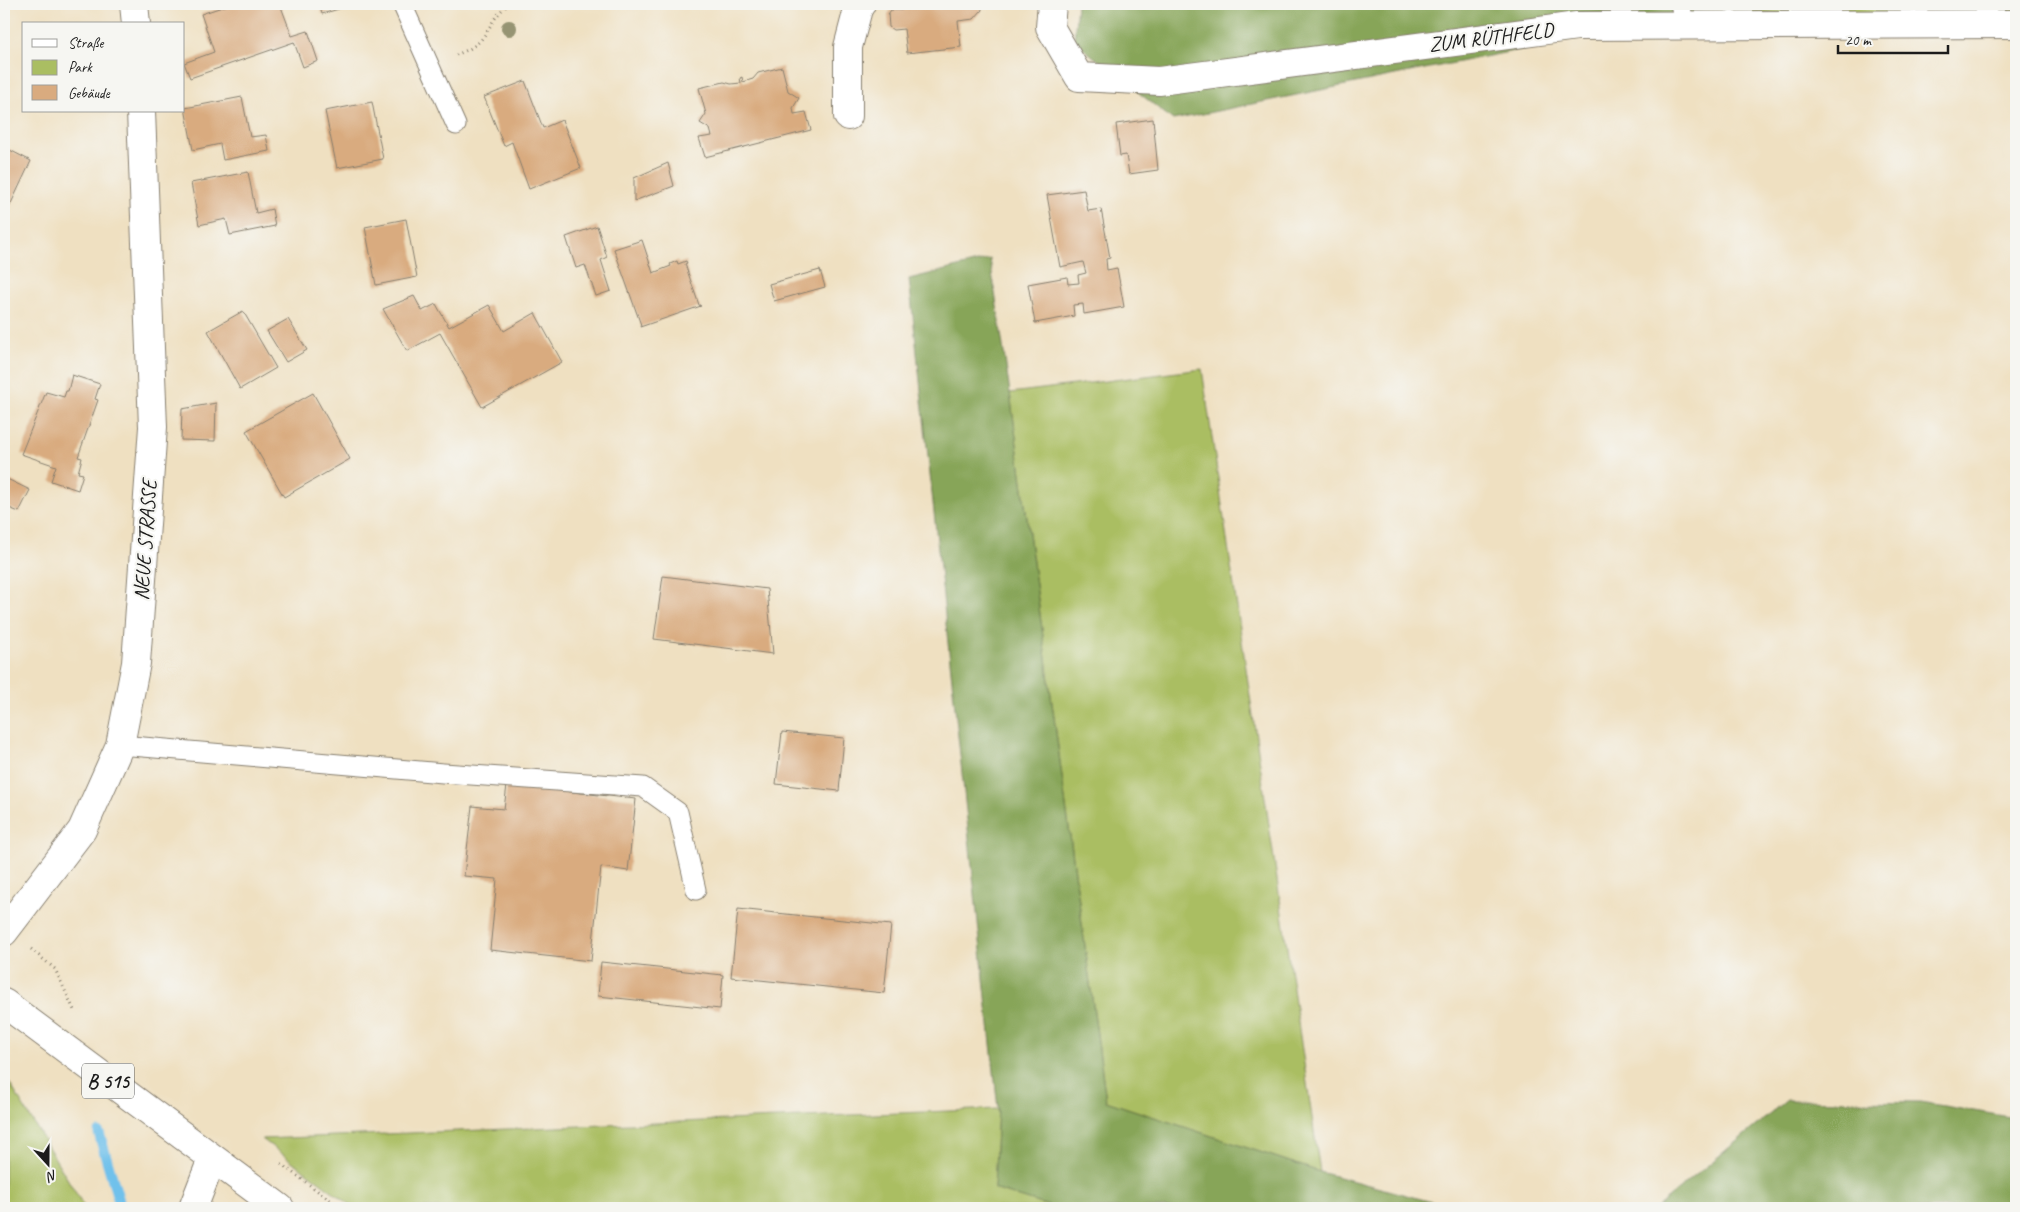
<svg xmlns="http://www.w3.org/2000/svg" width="2020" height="1212" viewBox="0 0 2020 1212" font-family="Caveat,sans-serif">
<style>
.green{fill:#aabe62;stroke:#636d3f}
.forest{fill:#87a558;stroke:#52603a}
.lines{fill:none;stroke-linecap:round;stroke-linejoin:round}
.stream{stroke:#6fc1eb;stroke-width:11}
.building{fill:#d9ab7f}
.lane-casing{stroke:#867e6e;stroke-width:21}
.street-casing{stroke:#867e6e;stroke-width:30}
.primary-casing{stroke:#867e6e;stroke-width:30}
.path{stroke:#867e6e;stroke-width:3;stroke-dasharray:1 4;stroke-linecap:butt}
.lane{stroke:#fff;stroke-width:19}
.street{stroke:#fff;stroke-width:28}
.primary{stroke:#fff;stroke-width:28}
.tree{fill:#969473}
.labels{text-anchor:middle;stroke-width:4.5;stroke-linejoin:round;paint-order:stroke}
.shield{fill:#f6f6f2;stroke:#5d5d5c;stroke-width:1}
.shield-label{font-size:20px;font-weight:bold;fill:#1c1c1c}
.street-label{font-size:21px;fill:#1c1c1c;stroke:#f6f6f2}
</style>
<rect width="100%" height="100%" fill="#f6f6f2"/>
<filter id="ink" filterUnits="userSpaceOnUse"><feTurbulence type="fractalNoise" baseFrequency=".02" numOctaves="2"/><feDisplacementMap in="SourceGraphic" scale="10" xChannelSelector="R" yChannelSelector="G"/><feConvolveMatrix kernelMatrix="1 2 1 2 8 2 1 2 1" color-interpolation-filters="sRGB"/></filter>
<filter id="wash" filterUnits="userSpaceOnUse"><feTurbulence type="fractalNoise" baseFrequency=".0096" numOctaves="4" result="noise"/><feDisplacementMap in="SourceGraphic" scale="20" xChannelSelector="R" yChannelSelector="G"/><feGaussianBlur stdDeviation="1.12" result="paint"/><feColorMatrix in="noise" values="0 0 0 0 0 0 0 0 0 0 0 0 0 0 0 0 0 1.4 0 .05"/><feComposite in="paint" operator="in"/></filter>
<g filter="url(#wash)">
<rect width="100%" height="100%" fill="#efe0c1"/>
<g class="green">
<path d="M1699 4H2016V16L1701 13Z"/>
<path d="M1202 369 1320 1172 1106 1101 1010 393Z"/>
<path d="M4 1074 85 1208H4Z"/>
<path d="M998 1109 994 1189 1055 1208H355L262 1139Z"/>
</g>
<g class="forest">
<path d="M1077 4H1699L1701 13 1173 120 1074 41Z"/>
<path d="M990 259 1010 393 1106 1101 1320 1172 1455 1208H1055L994 1189 998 1109 909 279Z"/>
<path d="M1787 1100 1920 1102 2016 1118V1208H1656Z"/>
</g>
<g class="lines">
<path class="stream" d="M99 1133 121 1208"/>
</g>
<g id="blocks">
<g class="building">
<path d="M231 4H280L292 36 308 31 318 61 303 67 294 42 190 78 184 63 214 52 201 14Z"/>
<path d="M319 4H355L322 14Z"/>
<path d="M901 4H981L982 10 974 19 958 21 961 47 907 53 904 29 893 30 889 27 888 14 891 10H902Z"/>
<path d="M782 67 788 91 799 98 793 108 794 114 806 112 811 130 705 157 699 138 712 136 710 129 700 123 706 114 699 88 724 82 731 84 741 83 740 78 742 77 743 82 753 79 758 73Z"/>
<path d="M525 81 543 128 562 120 581 168 529 189 512 142 504 146 484 97Z"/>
<path d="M242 97 250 137 266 135 269 151 223 160 220 144 193 150 185 108Z"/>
<path d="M372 102 383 159 337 168 325 111Z"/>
<path d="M1153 119 1158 170 1129 174 1126 155 1120 156 1116 124Z"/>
<path d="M4 147 31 161 6 214 4 213Z"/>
<path d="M668 163 674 186 634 201V178Z"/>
<path d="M248 172 256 213 272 209 275 226 230 235 226 219 199 225 191 183Z"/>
<path d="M1084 190 1088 211 1101 209 1110 258 1106 259 1107 270 1117 268 1124 307 1084 314 1083 304 1073 305 1074 316 1035 323 1028 284 1067 277 1068 284 1079 283 1078 275 1086 273 1083 262 1060 267 1047 195Z"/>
<path d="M406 219 417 277 376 285 365 227Z"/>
<path d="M597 226 607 257 601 260 611 291 596 296 585 265 576 268 566 237Z"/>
<path d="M642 240 653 273 671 266 670 264 677 261 678 264 686 261 687 263 685 264 699 305 701 306 640 327 641 325 614 249Z"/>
<path d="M820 270 825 287 774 301 769 284Z"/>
<path d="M414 296 422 311 436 304 449 327 489 305 504 331 535 313 562 362 482 407 440 333 407 351 383 309Z"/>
<path d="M243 311 276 368 240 389 208 331Z"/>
<path d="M288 319 307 350 286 362 267 331Z"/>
<path d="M72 375 100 384 95 399 98 400 78 457 82 458 78 473 83 474 78 490 51 481 56 466 21 454 46 392 64 397 66 391H68Z"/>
<path d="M313 393 350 459 284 497 246 431Z"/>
<path d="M216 403 215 441 181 440 182 409Z"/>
<path d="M5 478 30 490 19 512 4 506Z"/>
<path d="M663 576 767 589 773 654 654 639Z"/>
<path d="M782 732 844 738 839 791 776 784Z"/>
<path d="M507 785 636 799 628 871 601 867 591 961 490 950 497 879 464 876 472 806 504 809Z"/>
<path d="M738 909 891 925 884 993 731 977Z"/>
<path d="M601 962 723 975 720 1009 598 996Z"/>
</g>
</g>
</g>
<g filter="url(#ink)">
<use href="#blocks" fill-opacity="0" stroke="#867e6e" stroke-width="1"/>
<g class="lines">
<defs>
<g id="lane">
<path d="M402 4 456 125"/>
<path d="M1680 4 1685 26"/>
<path d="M120 745 443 773 643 787 678 812 696 890"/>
</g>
<g id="street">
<path d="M134 4 136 24"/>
<path d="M1052 4 1050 27 1079 77 1159 81 1577 26 2016 24"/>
<path d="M848 116V47L858 9 861 4"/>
<path d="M4 932 82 830 120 745 136 663 153 427 141 111"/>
<path d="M193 1208 212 1159"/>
</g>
<path id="primary" d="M4 1003 280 1208"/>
</defs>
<use href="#lane" class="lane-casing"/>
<use href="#street" class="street-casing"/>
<use href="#primary" class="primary-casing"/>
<g class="path">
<path d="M456 55C462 52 469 50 474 46 490 35 491 15 510 4"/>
<path d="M31 949 55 969 75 1012"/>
<path d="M281 1164 341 1208"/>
</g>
<use href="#lane" class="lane"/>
<use href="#street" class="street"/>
<use href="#primary" class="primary"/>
</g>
<circle class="tree" cx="509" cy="28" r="8"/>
</g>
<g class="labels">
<rect class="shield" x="82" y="1063.5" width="52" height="35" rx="4"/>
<g class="shield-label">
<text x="108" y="1088">B 515</text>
</g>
<g class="street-label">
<text transform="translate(1491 37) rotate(-7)" y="7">ZUM RÜTHFELD</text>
<text transform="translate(145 540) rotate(-86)" y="7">NEUE STRASSE</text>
</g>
</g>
<rect width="2020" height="1212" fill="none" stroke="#f6f6f2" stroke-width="20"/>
<rect x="22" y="22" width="162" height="90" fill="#f6f6f2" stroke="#9f9f9c"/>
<rect x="32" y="39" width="25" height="8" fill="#ffffff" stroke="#9f9f9c"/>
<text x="68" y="48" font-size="15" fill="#1c1c1c">Straße</text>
<rect x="32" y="60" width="25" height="15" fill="#aabe62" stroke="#9f9f9c"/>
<text x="68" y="72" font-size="15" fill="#1c1c1c">Park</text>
<rect x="32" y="85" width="25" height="15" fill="#d9ab7f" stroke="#9f9f9c"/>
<text x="68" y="98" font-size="15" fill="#1c1c1c">Gebäude</text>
<g transform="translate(48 1164) rotate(159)" stroke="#f6f6f2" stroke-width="4" paint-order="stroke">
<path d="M0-4L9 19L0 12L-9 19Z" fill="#1c1c1c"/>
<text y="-8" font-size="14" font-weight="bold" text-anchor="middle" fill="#1c1c1c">N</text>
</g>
<path d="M1838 45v8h110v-8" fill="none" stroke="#1c1c1c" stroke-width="2.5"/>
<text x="1845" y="45" font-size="15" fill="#1c1c1c" stroke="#f6f6f2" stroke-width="4" paint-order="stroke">20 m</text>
</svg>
